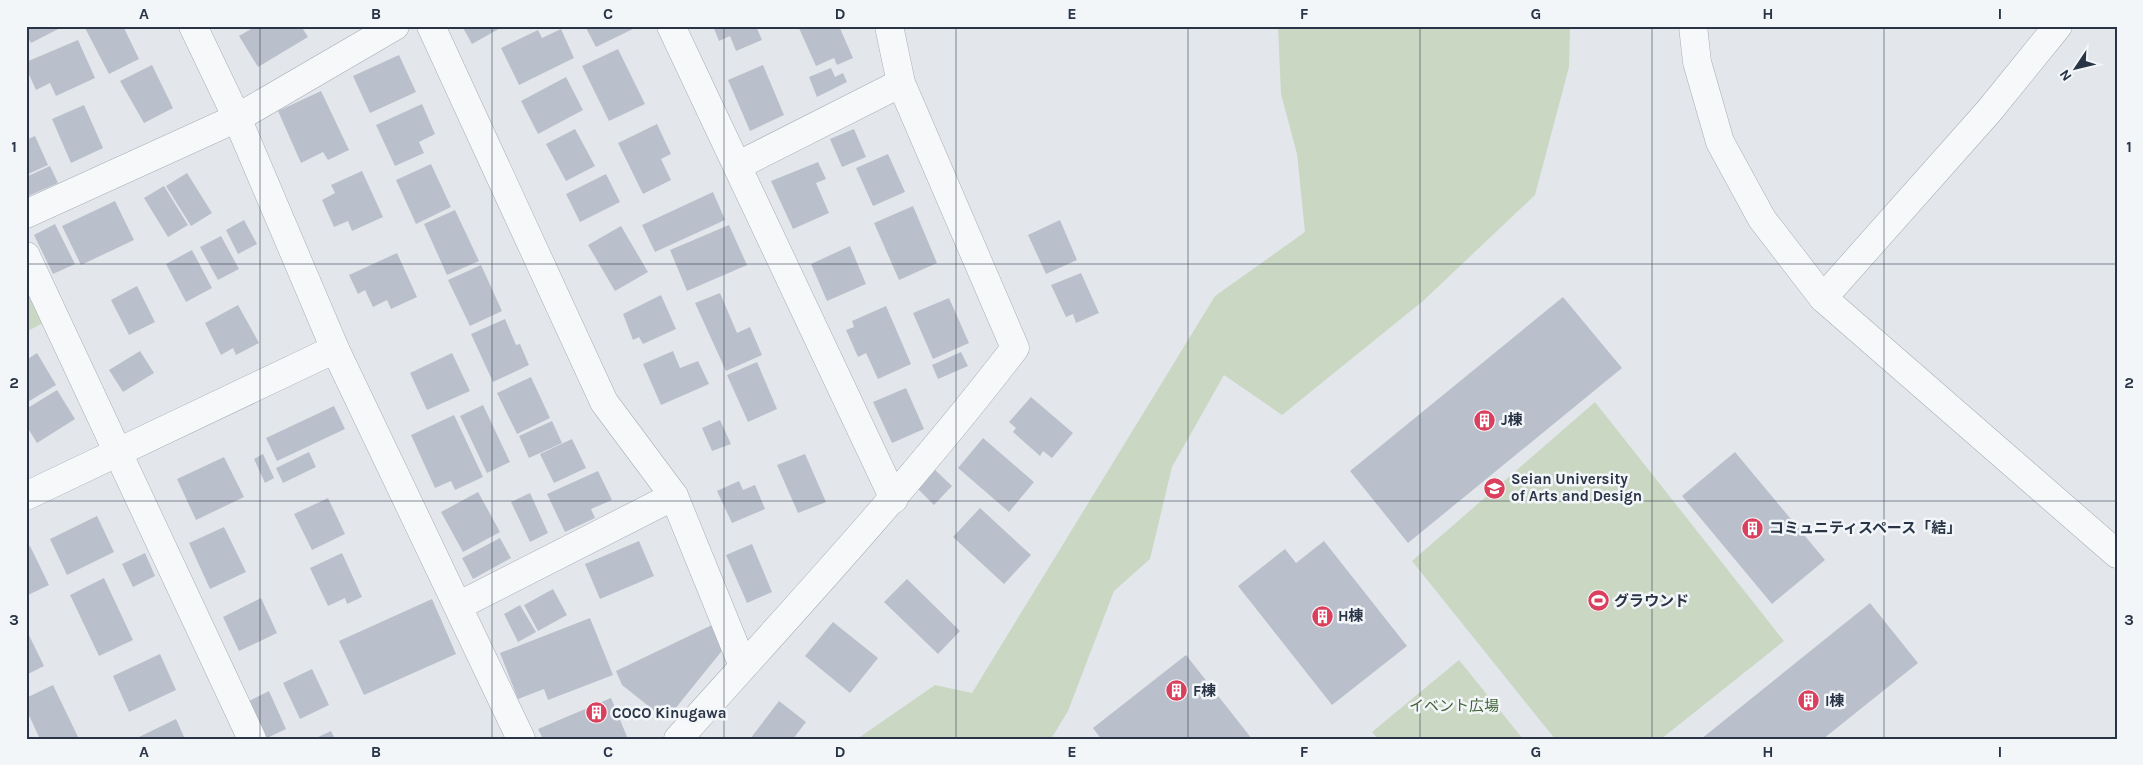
<svg xmlns="http://www.w3.org/2000/svg" width="2143" height="765" viewBox="0 0 2143 765" font-family="Karla,'Noto Sans JP',sans-serif">
<style>
.green{fill:#c9d7c3}
.building{fill:#bac0cb}
.lines{fill:none;stroke-linecap:round;stroke-linejoin:round}
.minor-casing{stroke:#a7aeb7;stroke-width:29}
.minor{stroke:#f6f8fa;stroke-width:28}
.grid{fill:none;stroke:#293546;stroke-width:1;stroke-opacity:0.55}
.labels{text-anchor:middle;stroke-width:5;stroke-linejoin:round;paint-order:stroke}
.poi-label{font-size:15px;font-weight:bold;fill:#293546;stroke:#f3f6f9;text-anchor:start}
.park-label{font-size:15px;fill:#406335;stroke:#f3f6f9}
.neatline{fill:none;stroke:#293546;stroke-width:2}
.grid-label{font-size:16px;text-anchor:middle;font-weight:bold;fill:#293546}
</style>
<rect width="100%" height="100%" fill="#e3e7ec"/>
<g class="green">
<path d="M1278 26H1570L1569 67 1535 195 1423 301 1282 415 1224 375 1172 467 1150 559 1114 591 1068 711 1051 739H857L935 685 972 693 1215 296 1305 232 1297 154 1281 94Z"/>
<path d="M26 289 43 323 26 332Z"/>
<path d="M1595 402 1784 641 1661 739H1555L1412 561Z"/>
<path d="M1459 660 1523 739H1378L1372 732Z"/>
</g>
<g class="building">
<path d="M26 26H64L31 43 26 34Z"/>
<path d="M88 26H123L139 59 109 74 85 28Z"/>
<path d="M256 26H301L308 37 258 67 239 36Z"/>
<path d="M462 26H504L472 44Z"/>
<path d="M585 26H632L633 29 596 47Z"/>
<path d="M713 26H756L762 40 736 51 730 36 719 41Z"/>
<path d="M798 26H839L853 58 837 65 834 58 816 66Z"/>
<path d="M561 29 574 58 519 85 501 48 538 30 542 38Z"/>
<path d="M78 40 95 78 56 96 50 83 36 90 26 68V62Z"/>
<path d="M618 49 645 104 609 121 582 66Z"/>
<path d="M399 55 416 92 370 113 353 76Z"/>
<path d="M152 65 173 108 144 123 120 81Z"/>
<path d="M763 65 784 115 750 131 728 80Z"/>
<path d="M831 68 835 77 843 73 847 82 817 97 809 77Z"/>
<path d="M566 77 583 110 538 134 521 101Z"/>
<path d="M321 91 349 150 328 160 323 152 301 163 278 111Z"/>
<path d="M422 104 435 134 419 142 424 153 395 166 376 125Z"/>
<path d="M84 105 103 148 71 163 52 119Z"/>
<path d="M657 124 671 154 661 159 671 180 643 194 618 143Z"/>
<path d="M575 129 595 166 566 181 546 144Z"/>
<path d="M854 129 866 157 842 167 830 139Z"/>
<path d="M35 136 48 165 26 175V140Z"/>
<path d="M888 154 905 192 873 206 856 168Z"/>
<path d="M818 162 826 179 816 183 829 213 793 229 771 181Z"/>
<path d="M431 164 451 207 416 224 396 180Z"/>
<path d="M50 166 58 183 26 197V177Z"/>
<path d="M362 171 383 217 352 231 348 221 334 227 322 200 335 193 331 185Z"/>
<path d="M187 173 212 213 191 226 166 186Z"/>
<path d="M606 174 620 202 580 222 566 194Z"/>
<path d="M164 186 188 225 168 237 144 198Z"/>
<path d="M713 192 725 220 655 252 642 225Z"/>
<path d="M115 201 134 240 81 265 62 226Z"/>
<path d="M913 206 937 263 899 280 874 223Z"/>
<path d="M455 210 479 261 447 275 424 224Z"/>
<path d="M244 220 257 244 238 254 226 230Z"/>
<path d="M1060 220 1077 260 1046 274 1028 235Z"/>
<path d="M55 224 75 264 53 274 34 235Z"/>
<path d="M729 225 747 265 687 291 670 250Z"/>
<path d="M621 226 648 272 615 291 588 245Z"/>
<path d="M221 236 239 269 218 280 200 247Z"/>
<path d="M850 246 866 284 827 301 811 264Z"/>
<path d="M192 250 212 288 186 302 166 264Z"/>
<path d="M397 253 417 297 391 309 387 300 373 307 365 290 358 294 349 275Z"/>
<path d="M481 265 502 311 470 326 448 280Z"/>
<path d="M1081 273 1099 313 1076 323 1073 314 1066 317 1051 285Z"/>
<path d="M137 286 155 322 129 335 111 300Z"/>
<path d="M720 293 737 333 750 327 762 355 726 371 695 303Z"/>
<path d="M661 295 676 329 643 344 639 337 633 340 623 314Z"/>
<path d="M1563 297 1622 368 1408 543 1350 471Z"/>
<path d="M949 298 969 343 933 359 913 313Z"/>
<path d="M238 305 259 343 236 355 233 348 221 355 205 323Z"/>
<path d="M886 306 911 364 878 379 866 353 858 357 846 330 854 327 852 321Z"/>
<path d="M505 319 516 345 520 344 529 365 493 382 471 334Z"/>
<path d="M140 351 154 373 123 392 109 370Z"/>
<path d="M673 351 680 368 698 361 709 384 661 405 643 364Z"/>
<path d="M961 352 968 366 938 379 932 365Z"/>
<path d="M37 353 56 385 26 403V360Z"/>
<path d="M452 353 470 391 427 410 410 373Z"/>
<path d="M757 362 777 409 748 422 727 375Z"/>
<path d="M531 377 550 418 517 434 497 393Z"/>
<path d="M906 388 924 429 892 443 873 402Z"/>
<path d="M57 390 75 419 37 443 26 425V409Z"/>
<path d="M1031 397 1073 433 1052 458 1043 451 1040 456 1013 432 1016 428 1009 422Z"/>
<path d="M483 405 510 462 487 473 460 416Z"/>
<path d="M334 406 345 429 277 461 266 438Z"/>
<path d="M454 415 483 477 455 490 451 481 435 488 411 435Z"/>
<path d="M720 420 731 444 712 451 702 428Z"/>
<path d="M552 421 562 443 529 458 519 436Z"/>
<path d="M983 438 1034 482 1009 512 958 468Z"/>
<path d="M572 439 586 468 554 483 540 454Z"/>
<path d="M309 452 316 467 283 483 276 468Z"/>
<path d="M1735 452 1825 560 1772 604 1682 496Z"/>
<path d="M263 454 274 478 265 483 254 459Z"/>
<path d="M805 454 826 502 798 513 777 465Z"/>
<path d="M224 457 244 497 196 520 177 479Z"/>
<path d="M934 469 952 486 934 505 916 487Z"/>
<path d="M598 471 612 500 591 509 595 518 565 532 547 494Z"/>
<path d="M739 481 743 490 755 485 765 509 732 523 717 491Z"/>
<path d="M478 492 500 532 463 552 441 512Z"/>
<path d="M530 493 548 533 530 542 511 502Z"/>
<path d="M328 498 345 534 312 550 294 514Z"/>
<path d="M980 508 1031 555 1004 584 953 537Z"/>
<path d="M97 516 114 552 67 575 50 539Z"/>
<path d="M224 527 246 572 210 589 189 543Z"/>
<path d="M500 538 511 558 473 579 462 558Z"/>
<path d="M639 541 654 576 600 599 585 564Z"/>
<path d="M1324 541 1407 646 1332 705 1238 586 1285 549 1296 563Z"/>
<path d="M752 544 772 592 747 603 726 555Z"/>
<path d="M30 546 49 585 26 596V547Z"/>
<path d="M145 553 155 576 133 587 122 564Z"/>
<path d="M342 553 362 597 347 604 345 598 328 606 310 568Z"/>
<path d="M104 578 133 640 99 656 70 595Z"/>
<path d="M907 579 960 631 938 654 884 602Z"/>
<path d="M553 589 567 615 538 631 524 605Z"/>
<path d="M261 598 277 633 239 651 223 617Z"/>
<path d="M432 599 456 654 364 695 339 641Z"/>
<path d="M1870 603 1918 663 1823 739H1701Z"/>
<path d="M520 605 536 632 518 642 504 614Z"/>
<path d="M590 618 613 675 548 700 544 689 518 699 500 653Z"/>
<path d="M833 622 878 658 850 693 805 656Z"/>
<path d="M714 624 725 647 666 720 622 685 616 671Z"/>
<path d="M26 629 44 666 26 675Z"/>
<path d="M160 654 176 690 129 712 113 676Z"/>
<path d="M1186 655 1252 739H1101L1093 728Z"/>
<path d="M312 669 329 705 300 719 283 683Z"/>
<path d="M53 685 79 739H40L26 709V698Z"/>
<path d="M269 691 286 729 267 738 249 701Z"/>
<path d="M611 698 628 739H543L538 729Z"/>
<path d="M779 701 806 722 793 739H750Z"/>
<path d="M176 719 185 739H140L139 737Z"/>
<path d="M331 731 335 739H314Z"/>
</g>
<g class="lines">
<defs>
<g id="minor">
<path d="M193 26 237 118 335 349 521 739"/>
<path d="M431 26 604 402 674 496 743 666"/>
<path d="M671 26 894 499"/>
<path d="M1693 26 1697 62 1720 142 1762 219 1823 298 2117 554"/>
<path d="M737 166 901 83"/>
<path d="M26 214 237 118 395 26"/>
<path d="M26 256 252 739"/>
<path d="M1823 298 1989 111 2058 26"/>
<path d="M26 496 335 349"/>
<path d="M458 606 674 496"/>
<path d="M678 739C793 611 910 485 1015 348L901 83 889 26"/>
</g>
</defs>
<use href="#minor" class="minor-casing"/>
<use href="#minor" class="minor"/>
</g>
<path class="grid" d="M260 26V739M492 26V739M724 26V739M956 26V739M1188 26V739M1420 26V739M1652 26V739M1884 26V739M26 264H2117M26 501H2117"/>
<defs>
<symbol id="building-disc" viewBox="-11 -11 22 22"><circle r="9.5" fill="#da405d" stroke="#f3f6f9"/><path d="M-4-6H4V6H1V3H-1V6H-4ZM-2.5-4.3h1.7v1.8h-1.7ZM.8-4.3h1.7v1.8H.8ZM-2.5-1h1.7V.8h-1.7ZM.8-1h1.7V.8H.8Z" fill="#fff"/></symbol>
<symbol id="university-disc" viewBox="-11 -11 22 22"><circle r="9.5" fill="#da405d" stroke="#f3f6f9"/><path d="M0-5L7-2L0 1L-7-2ZM-4 1L0 2.5L4 1V4Q0 6-4 4Z" fill="#fff"/></symbol>
<symbol id="stadium-disc" viewBox="-11 -11 22 22"><circle r="9.5" fill="#da405d" stroke="#f3f6f9"/><path d="M0-5a6.5 5 0 1 0 0 10a6.5 5 0 1 0 0-10ZM-3.5-1.8h7v3.6h-7Z" fill="#fff"/></symbol>
</defs>
<g fill-rule="evenodd">
<use href="#building-disc" x="1472" y="408" width="25" height="25"/>
<use href="#university-disc" x="1482" y="476" width="25" height="25"/>
<use href="#building-disc" x="1740" y="516" width="25" height="25"/>
<use href="#stadium-disc" x="1586" y="588" width="25" height="25"/>
<use href="#building-disc" x="1310" y="604" width="25" height="25"/>
<use href="#building-disc" x="1164" y="678" width="25" height="25"/>
<use href="#building-disc" x="1796" y="688" width="25" height="25"/>
<use href="#building-disc" x="584" y="700" width="25" height="25"/>
</g>
<g class="labels">
<g class="poi-label">
<text x="1501" y="425">J棟</text>
<text x="1511" y="484">Seian University<tspan x="1511" dy="17">of Arts and Design</tspan></text>
<text x="1769" y="533">コミュニティスペース「結」</text>
<text x="1614" y="606">グラウンド</text>
<text x="1338" y="621">H棟</text>
<text x="1193" y="696">F棟</text>
<text x="1825" y="706">I棟</text>
<text x="612" y="718">COCO Kinugawa</text>
</g>
<g class="park-label">
<text x="1454" y="711">イベント広場</text>
</g>
</g>
<rect width="2143" height="765" fill="none" stroke="#f3f6f9" stroke-width="55"/>
<g transform="translate(2076 68) rotate(235)" stroke="#f3f6f9" stroke-width="4" paint-order="stroke">
<path d="M0-4L9 19L0 12L-9 19Z" fill="#293546"/>
<text y="-8" font-size="14" font-weight="bold" text-anchor="middle" fill="#293546">N</text>
</g>
<rect x="28" y="28" width="2088" height="710" class="neatline"/>
<g class="grid-label">
<text x="144" y="19">A</text>
<text x="376" y="19">B</text>
<text x="608" y="19">C</text>
<text x="840" y="19">D</text>
<text x="1072" y="19">E</text>
<text x="1304" y="19">F</text>
<text x="1536" y="19">G</text>
<text x="1768" y="19">H</text>
<text x="2000" y="19">I</text>
<text x="14" y="152">1</text>
<text x="2129" y="152">1</text>
<text x="14" y="388">2</text>
<text x="2129" y="388">2</text>
<text x="14" y="625">3</text>
<text x="2129" y="625">3</text>
<text x="144" y="757">A</text>
<text x="376" y="757">B</text>
<text x="608" y="757">C</text>
<text x="840" y="757">D</text>
<text x="1072" y="757">E</text>
<text x="1304" y="757">F</text>
<text x="1536" y="757">G</text>
<text x="1768" y="757">H</text>
<text x="2000" y="757">I</text>
</g>
</svg>
